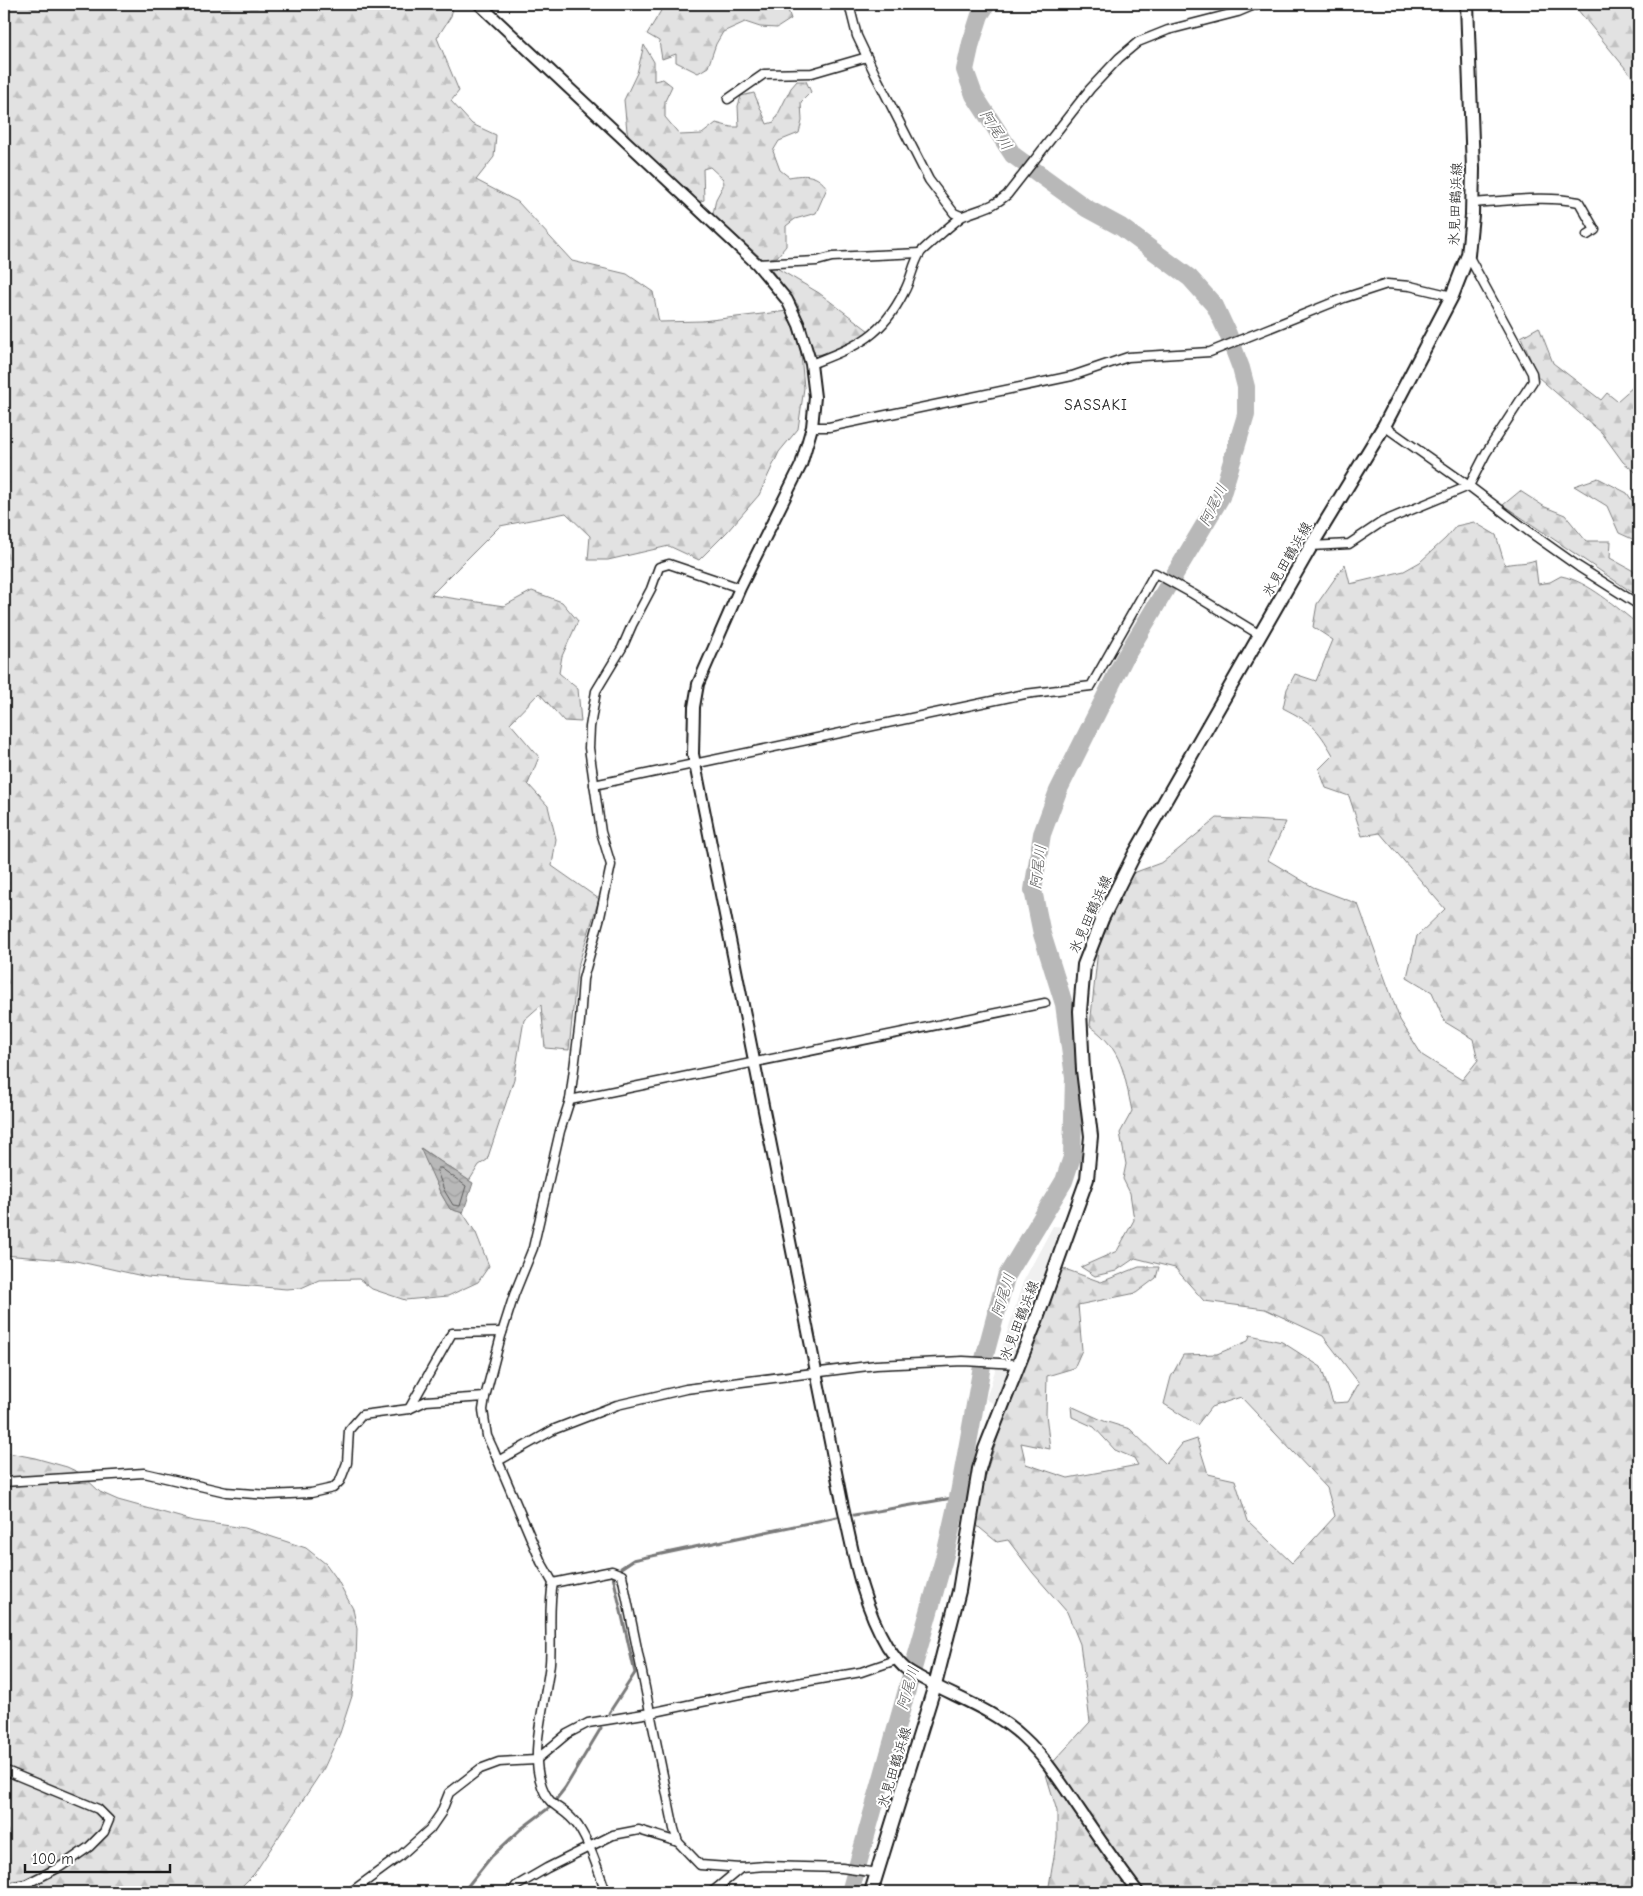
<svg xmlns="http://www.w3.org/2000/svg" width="1643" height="1896" viewBox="0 0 1643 1896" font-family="'Comic Neue','Klee One',sans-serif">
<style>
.built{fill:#f0f0f0}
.forest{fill:url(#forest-firs);stroke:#7f7f7f}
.water{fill:url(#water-waves);stroke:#7a7a7a}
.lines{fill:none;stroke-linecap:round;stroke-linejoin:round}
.shore{stroke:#5a5a5a;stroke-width:1}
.stream{stroke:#7a7a7a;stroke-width:3}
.river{stroke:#b8b8b8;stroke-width:18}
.minor-casing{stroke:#1c1c1c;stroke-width:11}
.tertiary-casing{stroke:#1c1c1c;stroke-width:14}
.primary-casing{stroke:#1c1c1c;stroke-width:16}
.minor{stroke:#fff;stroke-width:8}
.tertiary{stroke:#fff;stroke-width:10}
.primary{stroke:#fff;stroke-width:12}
.labels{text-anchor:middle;stroke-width:4;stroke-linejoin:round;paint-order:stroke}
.street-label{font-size:14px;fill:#1c1c1c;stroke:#fff}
.water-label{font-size:15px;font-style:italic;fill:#5a5a5a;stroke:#fff}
.neighbourhood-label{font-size:15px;letter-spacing:1px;fill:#1c1c1c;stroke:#fff}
</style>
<defs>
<pattern id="forest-firs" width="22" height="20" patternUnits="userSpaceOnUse" patternTransform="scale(1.25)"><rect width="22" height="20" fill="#e2e2e2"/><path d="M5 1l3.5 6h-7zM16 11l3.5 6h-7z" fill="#c1c1c1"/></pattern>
<pattern id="water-waves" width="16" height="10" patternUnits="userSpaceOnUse" patternTransform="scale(1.25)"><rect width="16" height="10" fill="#b8b8b8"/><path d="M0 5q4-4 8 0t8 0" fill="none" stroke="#9e9e9e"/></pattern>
</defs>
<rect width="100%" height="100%" fill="#fff"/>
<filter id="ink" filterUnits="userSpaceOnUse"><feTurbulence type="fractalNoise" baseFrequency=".02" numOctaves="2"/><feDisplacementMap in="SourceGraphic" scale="10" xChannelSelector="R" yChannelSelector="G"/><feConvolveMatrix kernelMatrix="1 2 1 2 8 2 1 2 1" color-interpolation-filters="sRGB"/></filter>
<g filter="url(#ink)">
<path class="built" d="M1053 1226 1064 1227 1035 1308 996 1405 986 1399 1023 1282Z"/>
<g class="forest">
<path d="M4 4H454L451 16 437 38 459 91 451 101 472 124 496 135 494 157 476 180 518 202 572 261 627 274 653 292 659 322 702 321 788 311 800 342 804 388 798 429 779 452 759 495 727 532 699 560 669 546 608 560H588L590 536 566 513 500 526 431 595 504 606 532 591 562 602 578 621 562 656 559 673 578 689 581 722 564 721 539 693 510 723 539 757 528 784 548 806 556 839 552 866 599 899 577 969 569 1050 545 1048 541 1005 524 1020 514 1079 487 1160 479 1165 469 1181 421 1148 440 1192 450 1209 463 1213 476 1233 489 1266 478 1282 448 1296 405 1300 372 1289 359 1279 319 1280 301 1288 286 1289 147 1277 76 1261 4 1255Z"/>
<path d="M665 4H786L791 19 777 28 760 27 745 22 723 32 716 44 708 67 698 73 676 62V54L662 59 659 41 647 34Z"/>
<path d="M1573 4H1639V85Z"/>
<path d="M644 45 654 62V81L663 79 672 86 665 101V117L680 135 702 134 716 123 731 127H739L738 106 741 96 754 93 767 124 774 122 791 88 797 81H806L811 92 801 102 802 121 799 133 779 141 773 151 780 170 789 177C806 174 817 174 827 188L816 213 795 219 786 226V246L777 257 762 259 713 214 716 199 723 186V179L710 167 703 169 704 200 697 202 631 143 627 131 624 100 637 73Z"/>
<path d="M769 267H775L819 293 869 331C852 343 836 354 814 355L798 305Z"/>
<path d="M1539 327 1553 363 1601 400 1607 393 1617 401 1634 386H1639V475L1623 462 1602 433 1538 377 1521 337Z"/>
<path d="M1598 478 1627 493 1639 511V542L1619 533 1607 506 1574 486Z"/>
<path d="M1520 491 1545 507 1565 515 1586 541H1611L1610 558 1639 574V597L1503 505Z"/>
<path d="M1474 522 1496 535 1505 565C1516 562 1525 564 1535 560L1538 584 1550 582 1561 576C1588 581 1617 608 1639 625V1892H1048L1057 1838V1811L1045 1771 1090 1722 1080 1644 1067 1612 1033 1573 1008 1540 997 1542 975 1524 987 1470 1012 1393 1062 1268 1101 1282 1139 1267H1159L1156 1278 1136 1293 1078 1305 1082 1350 1074 1368 1047 1376 1046 1414 1050 1449 1021 1443 1026 1464 1068 1478 1138 1465 1134 1458 1115 1450 1094 1427 1072 1417 1071 1406 1104 1421 1130 1429 1166 1464 1182 1444 1197 1439 1208 1474 1235 1480 1248 1521 1292 1563 1335 1516 1327 1488 1241 1397 1211 1407 1197 1425 1164 1404 1171 1377 1183 1355 1217 1354 1248 1341 1250 1335 1282 1342 1321 1367 1333 1403 1348 1402 1359 1383 1323 1336 1265 1309 1204 1301 1175 1268 1135 1258 1116 1271 1095 1276 1081 1267 1117 1251 1134 1220 1130 1193 1123 1179 1126 1164 1120 1133 1132 1111C1124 1074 1123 1050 1090 1026L1098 949 1128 875 1163 862 1217 818 1286 822 1268 860 1313 887 1358 904 1400 1020 1422 1055 1462 1080 1478 1060 1473 1039 1445 1022 1432 992 1407 977 1417 936 1445 909 1380 833 1362 836 1349 796 1326 788 1319 769 1333 755C1317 727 1312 723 1283 708L1287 689 1295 674 1316 681 1333 640 1313 627 1317 604 1345 564 1350 584 1404 571 1420 562 1446 538 1456 526Z"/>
<path d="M4 1452 35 1458 67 1467 80 1473 100 1492 118 1500 194 1521 245 1528 306 1548 326 1564 337 1579 353 1609 357 1629 356 1661 352 1696 340 1733 324 1768 254 1874 236 1892H4Z"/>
</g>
<path class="water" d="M420 1148 473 1183 463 1213 450 1209 440 1192Z"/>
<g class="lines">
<path class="shore" d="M438 1168H441L466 1186 460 1206 453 1205 444 1190 437 1171Z"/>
<g class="stream">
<path d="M854 1515 958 1497"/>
<path d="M621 1568 633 1560 837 1517"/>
<path d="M609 1713 635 1673 613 1576"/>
<path d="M463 1892 491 1857 521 1829 550 1807 565 1788 601 1728"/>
</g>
<path class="river" d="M850 1892 945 1555 959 1493 982 1366 1006 1277 1064 1181 1072 1157 1074 1077 1064 1004 1042 934 1033 890 1042 834 1058 791 1124 659 1221 497 1246 415V387L1241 368 1228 334 1215 306 1190 278 1121 227 1086 208 1013 155 974 95 965 70 971 43 980 15 987 4"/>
<defs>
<g id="minor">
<path d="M849 4 857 36 875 74 929 180 954 213 961 216"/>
<path d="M728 99 764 74 812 73 867 57"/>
<path d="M1472 203C1507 201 1545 195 1579 202L1595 230 1587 235"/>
<path d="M757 264 817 261 832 257 920 253"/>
<path d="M811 364C856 346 881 338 904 292 911 280 913 264 920 253 923 249 959 218 963 216 982 208 990 209 1007 195L1090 89 1119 58 1138 42 1168 30 1238 12 1257 4"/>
<path d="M1384 426 1469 486 1531 533 1579 567 1639 605"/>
<path d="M812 427H829L1072 376 1128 357 1210 352 1344 298 1387 284 1410 286 1452 296"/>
<path d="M1311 546 1349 544 1382 522 1469 486 1486 453 1533 381 1532 373 1468 255"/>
<path d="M594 785 1025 694 1091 686 1155 573 1193 594 1260 635"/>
<path d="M570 1100 1045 1003"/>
<path d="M409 1409 452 1333 502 1332"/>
<path d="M498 1461 555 1429 617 1405 686 1389 876 1365 963 1361 1018 1364"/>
<path d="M4 1482 144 1473 226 1492 269 1495 311 1493 333 1488 340 1481 347 1463 349 1430 362 1415 409 1409 426 1401 485 1397"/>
<path d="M553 1583 612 1571 622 1575 674 1829 678 1842 700 1865 741 1868 765 1866 842 1868 878 1873"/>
<path d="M4 1770 98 1809 109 1820 104 1832 89 1847 60 1867 26 1884 4 1888"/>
<path d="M351 1892 400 1856 430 1829 441 1813 449 1793 480 1769 499 1762 536 1760 567 1734 588 1723 650 1713 763 1689 861 1672 896 1660"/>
<path d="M512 1892 516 1886 547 1868 613 1835 639 1830 678 1842"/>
<path d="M606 1892C598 1870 591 1846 578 1826 569 1813 562 1811 552 1803 546 1797 542 1788 540 1780 530 1749 547 1696 550 1663 552 1636 548 1609 553 1583L541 1562 493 1449 487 1436 483 1410 485 1397 501 1336 514 1295 533 1248 560 1131 570 1100 580 1021 583 979 600 917 611 865 601 832 589 748 590 727 596 691 622 648 632 625 651 589 659 567 669 564 740 588"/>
<path d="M712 1892 741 1868"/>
</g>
<path id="tertiary" d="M479 4 757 264 787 300 799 325 811 364 815 397 812 427 801 465 740 588 698 684 694 707 693 754 842 1502C853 1551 861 1602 887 1646 893 1654 898 1663 906 1669 944 1694 990 1706 1023 1737 1046 1758 1062 1784 1079 1809 1098 1837 1117 1865 1138 1892"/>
<path id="primary" d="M871 1892 935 1685 959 1591 979 1469 985 1449 1036 1321 1087 1179 1091 1136 1083 1070 1080 1011 1084 965 1102 919 1134 855 1260 635 1311 546 1384 426 1452 296 1468 255 1472 215 1473 169 1467 4"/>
</defs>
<use href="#minor" class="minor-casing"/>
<use href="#tertiary" class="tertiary-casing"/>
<use href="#primary" class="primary-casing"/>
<use href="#minor" class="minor"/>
<use href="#tertiary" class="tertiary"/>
<use href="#primary" class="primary"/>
</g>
</g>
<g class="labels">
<g class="street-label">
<text transform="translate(1455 204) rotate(-88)" y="5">氷見田鶴浜線</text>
<text transform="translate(1287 559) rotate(-60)" y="5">氷見田鶴浜線</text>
<text transform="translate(1090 914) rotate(-66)" y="5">氷見田鶴浜線</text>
<text transform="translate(1019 1320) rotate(-69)" y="5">氷見田鶴浜線</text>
<text transform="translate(894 1767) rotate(-73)" y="5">氷見田鶴浜線</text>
</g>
<g class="water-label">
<text transform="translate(996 130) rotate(57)" y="5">阿尾川</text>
<text transform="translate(1213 505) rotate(-64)" y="5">阿尾川</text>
<text transform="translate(1038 867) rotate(-83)" y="5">阿尾川</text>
<text transform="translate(1003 1295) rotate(-72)" y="5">阿尾川</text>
<text transform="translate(908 1688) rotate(-74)" y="5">阿尾川</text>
</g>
<g class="neighbourhood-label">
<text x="1096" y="410">SASSAKI</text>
</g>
</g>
<rect width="1643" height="1896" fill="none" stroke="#fff" stroke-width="20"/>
<rect x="10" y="10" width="1623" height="1876" fill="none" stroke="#1c1c1c" stroke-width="2" filter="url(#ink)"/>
<path d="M25 1864v8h145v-8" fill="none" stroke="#1c1c1c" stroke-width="2.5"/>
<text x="32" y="1864" font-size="15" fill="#1c1c1c" stroke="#ffffff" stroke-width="4" paint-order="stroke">100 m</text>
</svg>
